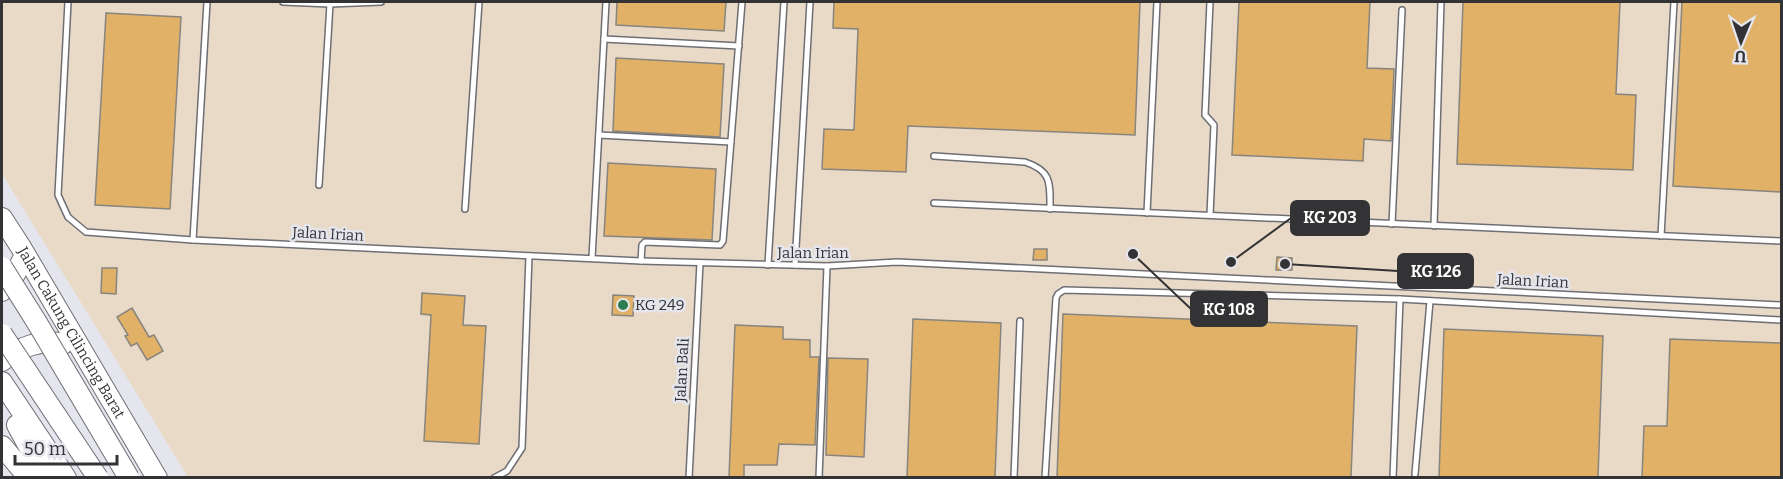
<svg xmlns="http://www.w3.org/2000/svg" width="1783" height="479" viewBox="0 0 1783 479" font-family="Bitter,serif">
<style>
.industrial{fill:#e9dac7}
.building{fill:#e1b168;stroke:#88847e;stroke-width:1.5}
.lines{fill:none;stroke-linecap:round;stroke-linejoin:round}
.lane-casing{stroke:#6e6e75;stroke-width:8}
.highway-casing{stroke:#6e6e75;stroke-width:22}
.lane{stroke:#fff;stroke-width:5}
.highway{stroke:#fff;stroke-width:20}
.highway-bridge-casing{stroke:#6e6e75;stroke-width:22;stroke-linecap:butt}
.highway-bridge{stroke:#fff;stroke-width:20}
.poi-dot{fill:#2c7c4d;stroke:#e5e6ed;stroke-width:2}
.labels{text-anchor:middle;stroke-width:5;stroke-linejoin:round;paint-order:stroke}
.street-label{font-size:15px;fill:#333336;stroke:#e5e6ed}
.poi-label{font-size:15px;fill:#333336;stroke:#e5e6ed;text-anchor:start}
.leader{fill:none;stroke:#333336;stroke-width:2}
.callout-dot{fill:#333336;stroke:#e5e6ed;stroke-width:2}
.callout{fill:#333336;stroke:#333336;stroke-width:2}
.callout-label{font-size:16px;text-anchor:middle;font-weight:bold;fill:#fff}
</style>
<rect width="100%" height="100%" fill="#e5e6ed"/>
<path class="industrial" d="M2 2H1781V477H188L2 174Z"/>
<g class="building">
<path d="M617 2H726L724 31 616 25Z"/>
<path d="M834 2H1140L1135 135 908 126 906 172 822 169 824 129 854 130 858 29 833 28Z"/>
<path d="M1239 2H1370L1367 68 1394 69 1391 141 1364 139 1363 161 1232 155Z"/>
<path d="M1463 2H1620L1616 94 1636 95 1633 170 1457 164Z"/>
<path d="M1682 2H1782V192L1673 186Z"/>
<path d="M106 13 181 17 170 209 95 205Z"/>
<path d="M616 58 724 64 720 137 613 131Z"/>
<path d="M608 163 716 169 712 240 604 236Z"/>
<path d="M1034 249H1047V260H1033Z"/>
<path d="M1277 257 1292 258V270H1276Z"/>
<path d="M102 268H117L116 294 101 293Z"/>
<path d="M422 293 465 296 463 325 486 326 479 444 424 441 431 315 421 314Z"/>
<path d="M613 295 634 296 633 316 612 315Z"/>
<path d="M132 308 149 337 154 335 163 351 147 360 137 343 131 346 125 336 128 335 117 317Z"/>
<path d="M1063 314 1357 326 1351 477H1057Z"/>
<path d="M913 319 1001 323 995 477H907Z"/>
<path d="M735 325 783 327V339L810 340V357H819L815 445 779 444 777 465H744V477H729Z"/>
<path d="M1444 329 1603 336 1598 477H1439Z"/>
<path d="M1670 339 1782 343V477H1642L1644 426H1667Z"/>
<path d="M828 358 868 359 864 457 826 455Z"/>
</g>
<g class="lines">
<defs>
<g id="lane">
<path d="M68 2 58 195 68 217 86 232 193 240 641 261 827 266 897 262 1782 305"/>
<path d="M283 2 330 4 381 2"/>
<path d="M604 39 739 46"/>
<path d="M599 135 731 142"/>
<path d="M934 156 1025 162C1052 171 1050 183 1050 209"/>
<path d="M319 185 330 4"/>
<path d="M934 203 1782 241"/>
<path d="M465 209 479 2"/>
<path d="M1147 213 1157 2"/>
<path d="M1210 215 1214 125 1205 115 1210 2"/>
<path d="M1392 224 1402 10"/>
<path d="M1434 226 1441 2"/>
<path d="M1661 236 1674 2"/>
<path d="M193 240 207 2"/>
<path d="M592 258 606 2"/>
<path d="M641 261 642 245 645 242 720 245 723 241 742 2"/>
<path d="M768 265 784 2"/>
<path d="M795 265 810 2"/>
<path d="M1415 474 1430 301"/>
<path d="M494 478 507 471 522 448 529 256"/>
<path d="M689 478 700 263"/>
<path d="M819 478 827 266"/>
<path d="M1014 478 1020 321"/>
<path d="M1045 478 1056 298 1058 294 1064 290 1400 299 1782 320"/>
<path d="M1393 478 1400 299"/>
</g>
<g id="highway">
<path id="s1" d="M2 218 22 249 157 478"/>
<path d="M2 291 14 276 25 255"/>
<path d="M2 361C18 348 42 338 63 344"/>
<path d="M2 382 66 478"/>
<path d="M17 425 46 478"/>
<path d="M2 446 29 478"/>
</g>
</defs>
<use href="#lane" class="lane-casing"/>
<use href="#highway" class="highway-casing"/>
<use href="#lane" class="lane"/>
<use href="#highway" class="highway"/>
<defs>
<g id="highway-bridge">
<path d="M2 267 36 321 129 478"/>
<path d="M2 334 98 478"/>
</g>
</defs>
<use href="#highway-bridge" class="highway-bridge-casing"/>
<use href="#highway-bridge" class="highway-bridge"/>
</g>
<circle class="poi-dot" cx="623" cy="305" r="6"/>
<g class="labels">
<g class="street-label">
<text transform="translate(328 234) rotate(3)" y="5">Jalan Irian</text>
<text x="813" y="258">Jalan Irian</text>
<text transform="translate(1533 281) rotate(3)" y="5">Jalan Irian</text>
<text dy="5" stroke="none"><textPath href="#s1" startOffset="134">Jalan Cakung Cilincing Barat</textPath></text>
<text transform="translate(682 370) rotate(-87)" y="5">Jalan Bali</text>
</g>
<g class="poi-label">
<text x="635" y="310">KG 249</text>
</g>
</g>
<path class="leader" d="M1231 262L1291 218M1285 264L1398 271M1133 254L1191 309"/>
<g class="callout-dot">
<circle cx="1231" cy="262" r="6"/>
<circle cx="1285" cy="264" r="6"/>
<circle cx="1133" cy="254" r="6"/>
</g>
<g class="callout">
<rect x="1291" y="201" width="78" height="34" rx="6"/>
<rect x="1398" y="254" width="75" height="34" rx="6"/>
<rect x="1191" y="292" width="76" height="34" rx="6"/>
</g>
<g class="callout-label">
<text x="1330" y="223">KG 203</text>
<text x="1436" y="277">KG 126</text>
<text x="1229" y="315">KG 108</text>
</g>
<rect width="1783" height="479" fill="none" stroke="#333336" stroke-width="6"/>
<g transform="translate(1741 42) rotate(182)" stroke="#e5e6ed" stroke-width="4.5" paint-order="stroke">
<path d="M0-4.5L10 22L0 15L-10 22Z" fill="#333336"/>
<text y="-9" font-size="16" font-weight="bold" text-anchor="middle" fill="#333336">U</text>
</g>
<path d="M15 455v9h102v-9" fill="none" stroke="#333336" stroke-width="3"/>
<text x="24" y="455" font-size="18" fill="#333336" stroke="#e5e6ed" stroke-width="4.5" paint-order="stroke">50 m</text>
</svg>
